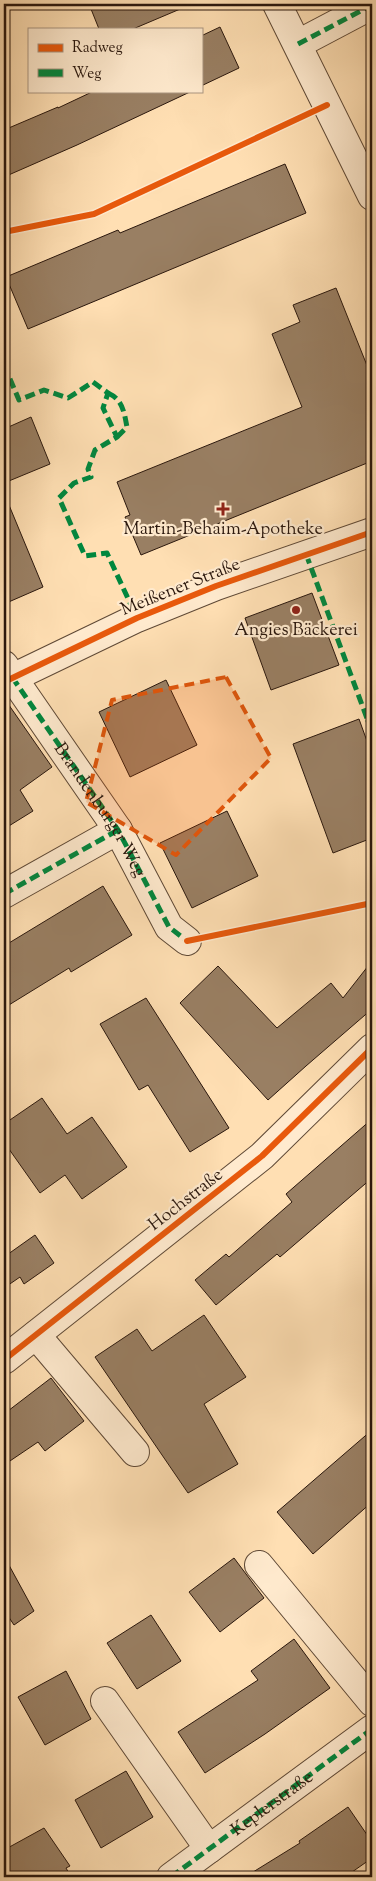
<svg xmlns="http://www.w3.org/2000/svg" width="376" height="1881" viewBox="0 0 376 1881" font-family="'Sorts Mill Goudy',serif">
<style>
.building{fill:#997f63;stroke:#2a170d}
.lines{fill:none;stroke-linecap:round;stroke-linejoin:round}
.minor-casing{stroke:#5f4936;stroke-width:30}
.minor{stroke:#ffeace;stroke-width:28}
.quiet{stroke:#00873e;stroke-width:5;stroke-dasharray:10 5;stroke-linecap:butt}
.cycleway-casing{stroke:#ffeace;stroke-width:9}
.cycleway{stroke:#e8590c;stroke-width:6}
.marked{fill:#de560c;fill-opacity:0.2;stroke:#de560c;stroke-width:4;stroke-dasharray:10 6;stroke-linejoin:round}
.poi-dot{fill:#8f2418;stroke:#ffeace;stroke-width:2}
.labels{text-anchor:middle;stroke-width:4.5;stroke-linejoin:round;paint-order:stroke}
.poi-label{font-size:18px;fill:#2a170d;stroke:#ffeace}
.street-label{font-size:18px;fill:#2a170d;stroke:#ffeace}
</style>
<rect width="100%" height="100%" fill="#ffdfb3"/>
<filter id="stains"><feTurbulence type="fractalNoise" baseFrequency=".004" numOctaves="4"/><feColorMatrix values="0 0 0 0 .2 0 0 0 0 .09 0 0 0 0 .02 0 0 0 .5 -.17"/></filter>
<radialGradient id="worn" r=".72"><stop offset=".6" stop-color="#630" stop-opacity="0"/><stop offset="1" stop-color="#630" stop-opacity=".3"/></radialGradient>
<g class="building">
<path d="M89 4H192L133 29H99Z"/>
<path d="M220 27 239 68 201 86V36Z"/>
<path d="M94 91H192L77 145 4 177V130L58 107V108Z"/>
<path d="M285 164 306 213 28 329 6 277 118 230 120 233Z"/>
<path d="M336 288 372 378V461L141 555 125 517 130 515 117 482 302 407 272 334 300 322 293 305Z"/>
<path d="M31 417 50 464 4 483V429Z"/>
<path d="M4 493 43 587 4 604Z"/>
<path d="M312 593 339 665 271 690 245 618Z"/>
<path d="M166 680 197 745 130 777 99 712Z"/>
<path d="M4 698 52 767 20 790 33 811 4 829Z"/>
<path d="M359 719 372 755V838L333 853 293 744Z"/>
<path d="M227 811 258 876 192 908 160 843Z"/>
<path d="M103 886 132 935 71 972 69 968 4 1008V946Z"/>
<path d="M372 961V1009L306 1066 268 1100 180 1003 218 966 277 1028 331 983 343 998Z"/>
<path d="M146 998 229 1128 190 1152 148 1085 139 1090 100 1024Z"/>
<path d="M42 1098 67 1134 92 1117 127 1167 82 1199 65 1175 40 1193 4 1142V1124Z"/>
<path d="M372 1119V1178L280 1257 277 1254 216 1305 195 1280 226 1254 229 1257 292 1202 286 1194Z"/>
<path d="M35 1235 54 1263 24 1284 20 1277 4 1288V1257Z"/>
<path d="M204 1315 246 1377 204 1404 238 1464 188 1493 95 1357 137 1329 152 1351Z"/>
<path d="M51 1378 84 1421 45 1451 38 1442 4 1465V1414Z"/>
<path d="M372 1430V1502L313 1554 277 1512Z"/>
<path d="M4 1556 34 1611 14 1625 4 1610Z"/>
<path d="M234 1558 264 1598 220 1632 189 1592Z"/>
<path d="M151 1615 181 1661 137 1689 107 1643Z"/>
<path d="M294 1639 330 1688 265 1734 205 1773 178 1732 258 1680 251 1671Z"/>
<path d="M66 1671 91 1719 45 1745 18 1697Z"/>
<path d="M126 1771 153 1817 101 1848 75 1800Z"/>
<path d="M348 1807 372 1842V1858L345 1877H245L300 1843 299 1841Z"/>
<path d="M44 1828 70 1866 66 1868 71 1877H4V1850Z"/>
</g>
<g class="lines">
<defs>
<g id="minor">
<path d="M277 4 372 196"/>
<path d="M298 44 372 5"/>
<path id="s1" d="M4 665 118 830 169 927 187 941"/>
<path d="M4 682 137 618 216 586 372 532"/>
<path d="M4 894 118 830"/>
<path d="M36 1335 135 1452"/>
<path d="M4 1360 262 1156 372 1048"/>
<path d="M259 1565 372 1702"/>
<path d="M105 1701 209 1849"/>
<path id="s2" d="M171 1877 372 1729"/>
</g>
</defs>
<use href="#minor" class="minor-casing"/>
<use href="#minor" class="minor"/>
<g class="quiet">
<path d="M298 44 372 5"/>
<path d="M4 365 19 400 44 390 68 398 93 382 108 393 103 408 117 437 95 450 88 469 91 477 74 483 59 498 85 556 107 553 137 618"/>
<path d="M108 393C123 400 124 412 127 427L117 437"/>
<path d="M306 554 368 721"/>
<path d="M12 677 118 830 169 927 187 941 191 940"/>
<path d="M371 717 368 721 372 732"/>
<path d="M4 894 118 830"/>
<path d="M171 1877 372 1729"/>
</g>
<defs>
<g id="cycleway">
<path d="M4 232 94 214 327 105"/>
<path d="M4 682 137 618 216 586 372 532"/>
<path d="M187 941 372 903"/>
<path d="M4 1360 262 1156 372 1048"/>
</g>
</defs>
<use href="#cycleway" class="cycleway-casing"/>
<use href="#cycleway" class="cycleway"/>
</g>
<path class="marked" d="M226 677 271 758 176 855 86 802 112 700Z"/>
<g class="poi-dot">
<path d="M220.5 501.5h5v5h5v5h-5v5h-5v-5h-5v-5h5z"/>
<circle cx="296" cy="610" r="5"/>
</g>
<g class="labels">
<g class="poi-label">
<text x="223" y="534">Martin-Behaim-Apotheke</text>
<text x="296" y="635">Angies Bäckerei</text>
</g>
<g class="street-label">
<text transform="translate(180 586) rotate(-22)" y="6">Meißener Straße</text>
<text dy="6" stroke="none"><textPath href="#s1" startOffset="174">Brandenburger Weg</textPath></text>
<text transform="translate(185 1199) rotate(-38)" y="6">Hochstraße</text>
<text dy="6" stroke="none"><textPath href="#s2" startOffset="125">Keplerstraße</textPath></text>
</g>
</g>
<rect width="376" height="1881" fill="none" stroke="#ffdfb3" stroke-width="20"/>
<rect x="5" y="5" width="366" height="1871" fill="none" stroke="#2a170d" stroke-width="2.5"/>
<rect x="10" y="10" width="356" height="1861" fill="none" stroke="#2a170d"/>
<rect x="28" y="28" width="175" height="65" fill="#ffeace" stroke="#aa9681"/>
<rect x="38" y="44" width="25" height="8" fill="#e8590c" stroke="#aa9681"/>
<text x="72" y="52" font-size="15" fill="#2a170d">Radweg</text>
<rect x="38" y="69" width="25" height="8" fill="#00873e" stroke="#aa9681"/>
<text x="72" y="78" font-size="15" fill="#2a170d">Weg</text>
<rect width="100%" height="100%" filter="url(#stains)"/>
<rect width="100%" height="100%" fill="url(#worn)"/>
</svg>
